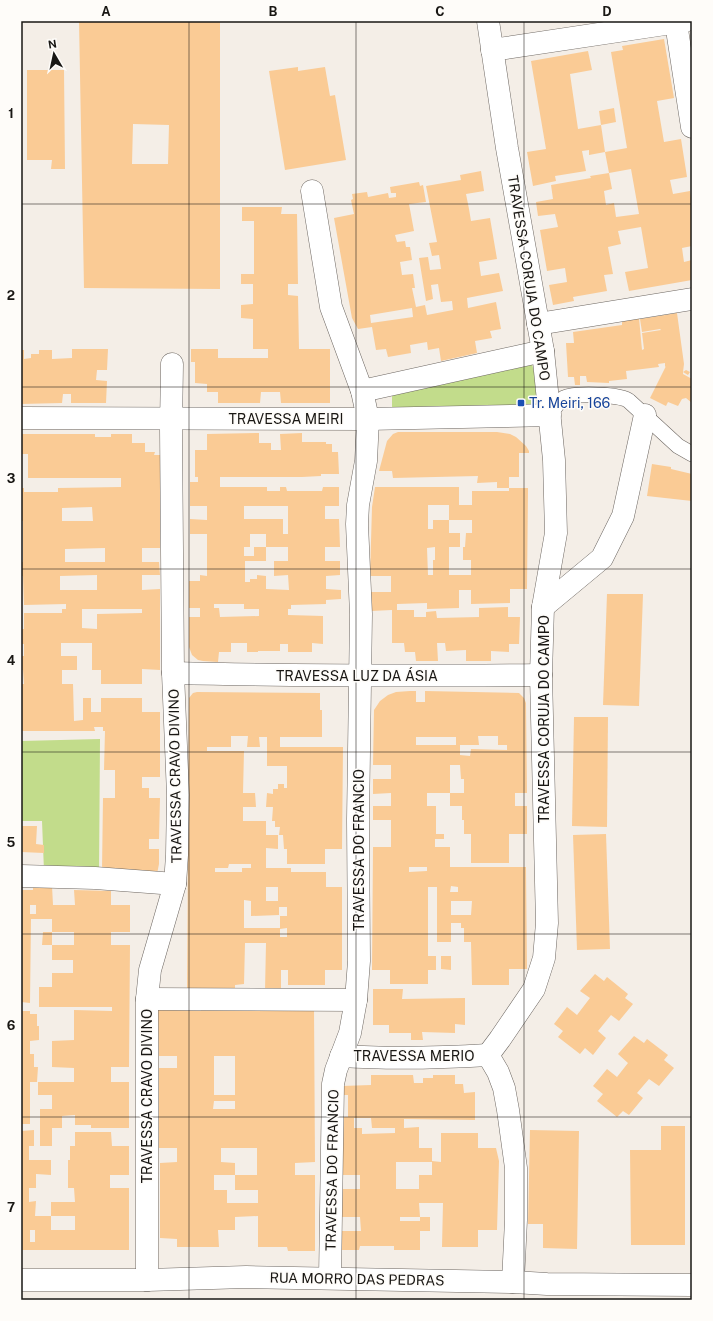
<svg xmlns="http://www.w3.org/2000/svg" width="713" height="1321" viewBox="0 0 713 1321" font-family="'Public Sans',sans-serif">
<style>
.green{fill:#c2dc8b}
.building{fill:#facb95;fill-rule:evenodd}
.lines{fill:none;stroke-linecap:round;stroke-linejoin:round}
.lane-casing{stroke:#6d6762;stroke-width:16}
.street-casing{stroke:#6d6762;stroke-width:23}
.lane{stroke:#fff;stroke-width:15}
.street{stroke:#fff;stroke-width:22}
.grid{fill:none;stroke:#191714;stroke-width:1;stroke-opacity:0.55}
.transit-dot{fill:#1a4fb4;stroke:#fefcf9;stroke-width:1.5}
.labels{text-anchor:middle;stroke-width:3;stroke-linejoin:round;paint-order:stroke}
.street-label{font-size:14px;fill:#191714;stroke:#fefcf9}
.transit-label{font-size:14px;fill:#164399;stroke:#fefcf9;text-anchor:start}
.neatline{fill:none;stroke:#191714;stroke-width:1.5}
.grid-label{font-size:13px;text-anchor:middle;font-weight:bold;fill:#191714}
</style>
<rect width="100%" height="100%" fill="#f4eee7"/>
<g class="green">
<path d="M532 364C536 380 540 389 532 405L392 415V391Z"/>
<path d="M100 739 99 874 44 871 42 821H21V741Z"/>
</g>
<g class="building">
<path d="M79 21H220V289L84 288ZM133 124 169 125 168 164H132Z"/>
<path d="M664 39 674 98 657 101 664 142 681 139 687 177 670 180 673 194 690 191 692 206V246L682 248 684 262 692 260V280L629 291 625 272 648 268 641 227 618 231 621 244 608 247 613 274 604 275 607 291 573 297 574 301 553 305 549 285 567 282 565 268 547 271 540 230 558 227 555 214 538 216 536 202 553 199 551 185 591 178 590 176 609 173 612 189 604 191 606 205 614 203 616 217 639 214 631 169 609 173 605 152 627 148 611 52 623 50 622 46Z"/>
<path d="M588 51 592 70 570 74 578 129 601 125 605 152 589 155V150L582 151 586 171 555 176 556 181 533 186 527 152 546 149 531 61Z"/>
<path d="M298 67V71L325 67 330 96 335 95 346 160 285 170 269 71Z"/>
<path d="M27 70H64L65 169H51L52 160H27Z"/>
<path d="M614 108 616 122 601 125 599 111Z"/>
<path d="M481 171 484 191 466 194 469 209 471 221 490 218 497 259 479 262 481 276 499 273 503 291 467 298 468 308 496 302 501 329 490 331 492 338 475 341 477 353 441 361 439 348 428 350 427 342 410 345 411 353 388 357 386 349 376 350 372 327 358 329 352 318 334 218 354 214 351 200 353 199 352 194 367 192 368 197 388 193 389 198 396 197V193H391L390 187 419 182 420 186 423 185 426 202 409 204 414 231 395 235 397 242 405 241 406 247H410L412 260 400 262 402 275 413 274 415 288H412L416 307 425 305 427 315 453 310 452 301 441 302 438 284 431 285 433 299 426 301 419 258 428 257 430 270 441 269 439 255 432 256 429 243 437 242 426 186 461 180 460 175ZM412 308 413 317 371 323 370 315Z"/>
<path d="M242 207H282L281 214H297L298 284H288V295L298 296 299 349H330V403H281L280 392H261L260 403H218V392H207V384L195 383V362H191V349H218V358H268V349H253V319L241 318V305L253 304V284H241V274H254V221H242Z"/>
<path d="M677 313 684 364 683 372 686 370 690 372 688 375 683 372V374L692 379V403L686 398 682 399 678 406 668 402 666 406 650 398 666 366 665 367V363L658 364 659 367 626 371 627 379 609 381V383L587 382 586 376H580V385H575L574 377H568L566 343H574L573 332 622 325V321L639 318 642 350 644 349 642 333 661 330 660 329 642 332 640 319Z"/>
<path d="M72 349H108L107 370H97L96 380 107 381 106 403H71V394H63L62 403 21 404V350H24V359L31 358V354H39V350H52V359L72 358Z"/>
<path d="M398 432H497L510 434 516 437 526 446 529 451V453H519V477H509V488H528L527 589H510V603L471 604V590H459V608L427 609V603L397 604V610H414V617H426V612L436 611 437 618 479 617V608L508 607V617H520L519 644H509V652L491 651V661H466V650L446 651 445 643H437L438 661H416L415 652H405L404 643H392V610L371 611V592H391V576H370L372 507 375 487H459V505H472V491H509V488H497V482L477 483 478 476 393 478 392 471H379L387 441 393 434ZM428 505H449V520H472V533H466L465 547H463V560H471V575H449V547H460V533H449V520H433V529H428ZM435 547V560H433V575H428L427 548Z"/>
<path d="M259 433V443H271V450H281L280 434 302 433V442H326V444H332V452H338L339 474H321V476L302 477H220V487H267V491H280V487H286L287 491H322L323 487H339V506H325V519H339L340 547H325V561H340V575L326 576V589L341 590V599L326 600V604L291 605V609H288V615L323 616V644L312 643V652H288V644H280V651H258V652H247V643H231V652H219L218 662 203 661 198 660 192 655 189 647V617H200V608H189V581H200V575L207 576V534H190V519L207 520V506H190V482H198V477H195V450H207V434ZM244 506H288V534H283V519H244ZM250 534H266V547H288V561H274V576L288 575 289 590 266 589V576L257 575V579H250V582H245V561H266V547H254V556H244V547H250ZM214 604H244V609H259V616L220 617 219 608H214Z"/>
<path d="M21 434H95V437H111V434H132V443H145V452H155L154 455H160V548H142V562H159L160 575H142V590L160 589V670L142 669V684H101V670H92V643H61V656H77V670H62V684H73L74 721 83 720V698H91V712H101V698H142V712H160V777H142V788H149V798H160L159 839H149V849H159V864L157 874 102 870 103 798H115V770H104L105 731H103V727H94L95 731H21V684H24L23 670H21V656H24V644H21V629H24V613H62V609H66V604L24 605 23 576H21V562H23V521H21V488H24V492H58V488L121 487V478H28V454H21ZM92 507 93 521H62V508ZM105 548V562H65V549ZM97 575V590H60V576ZM82 609H142V613L97 614V629L82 628Z"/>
<path d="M652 464 671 467V469L692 474V501L647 496Z"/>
<path d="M607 594H643L639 706 603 705Z"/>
<path d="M410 691H416V702H425V691L519 693 524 698 526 703 527 793H515V806H527V834H509V863H471V834H464V820H462V806H450V793H427V806H436V834H444V839H435V847H450V867H526L527 969H509V985H472L471 942H464V928H461V923H451V942H437V887H428V956H436V970H428V984H390V970H372L373 847H391V820H373V806H391V793L373 794V779H391V765H373L374 710 380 701 388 695 396 692ZM478 736H498V745H507V750L471 749 470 756 460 755V745H479ZM416 737H456V745H416ZM450 765H460L461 779H464V793H450ZM409 867H427V871L409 872ZM451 886 458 887V892H450ZM451 901H472L471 915H451Z"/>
<path d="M197 692 320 693V710H322V737H280V747H343L342 849H325V864H287V849H284L283 835H279L280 827H275V821H272L273 807H266L267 793 273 794V789H278V784H284V788H287V766H267V737H259L260 747H247L248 736H231V747H207V751H244L243 793H255L256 807H243V821H266V835H278V849L266 848V868H291V872H326V887H342V970H325V985H288V970H281V991H265L266 943H245L244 984 235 985V991H187L189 698 193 693ZM229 864H251V868H242V872H215V868H228ZM266 887H278V901H266ZM244 900 251 901V916L279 915V907H287V916H280V928H244ZM287 928V937H280V929Z"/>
<path d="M574 717H608L607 827 572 826Z"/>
<path d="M21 826H37L36 844 44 845V853L21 852Z"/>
<path d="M606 834 610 949 577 950 573 835Z"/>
<path d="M33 886H52L53 905H75L74 890 111 891V905H130V932H111V945H130L129 1067H111V1082H129V1128H91V1125H75V1115L62 1116V1128H52V1146H40V1109H52V1095H38V1082H74V1068L52 1067V1041L74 1040V1010L112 1011V1007H39V987H52V973H73V960H52V945H74V932H52V945H42L43 932H52V919H31L30 1003 21 1002V890H33ZM30 905H36V914H30Z"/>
<path d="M441 956H451V970L441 969Z"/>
<path d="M595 974 604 981 607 977 628 994 625 998 633 1004 619 1021 611 1015 598 1031 606 1038 593 1055 585 1048 580 1054 558 1037 563 1031 554 1024 567 1007 577 1015 590 998 580 991Z"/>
<path d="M373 989H403L402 999 465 998V1025L455 1024V1033L422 1032 423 1040H411V1033H389V1025H373Z"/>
<path d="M158 1007H176V1010L201 1011V1007L314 1008 315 1162 295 1163V1175H315V1251H288L287 1247H258V1216L235 1217V1230H218L219 1247H177V1239L160 1238V1163L177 1162V1148H159V1068H177V1056H159ZM214 1056H235V1095H214ZM214 1101H235V1109H213ZM221 1148H257V1175H235V1190H258V1203H227V1190H214V1175H235V1163L221 1162Z"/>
<path d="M21 1011H30V1014H37V1026H39V1040L30 1041V1054H34V1067H38L37 1082H30V1124H21Z"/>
<path d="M634 1036 644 1043 647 1039 668 1055 664 1060 674 1068 659 1086 649 1079 637 1093 643 1098 629 1115 623 1111 617 1117 597 1101 603 1094 593 1086 607 1069 617 1077 628 1063 618 1054Z"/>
<path d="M371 1075H413L414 1083H423V1078H433V1075H455V1084H463L464 1093 475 1092V1120L404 1119V1128L419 1127V1148H432V1161L441 1162V1133H478V1148H496L499 1161 497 1230H478V1247H442L443 1203H419L420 1217H400V1221H420V1217H430V1231H420V1250H394V1246H360L359 1250H341V1231H361L360 1217H341V1189H360V1175H342V1117H348V1095H342V1086L371 1085ZM354 1118H371L372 1128H395V1133L362 1134V1128H354ZM396 1162H432V1175H419V1189H396Z"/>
<path d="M661 1126H685V1245H631L630 1150H661Z"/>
<path d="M34 1130V1146H29V1160H51V1175L36 1174V1188H29V1202L36 1201 35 1216H51V1230H75V1216H51V1202H75L74 1188H68V1160H70V1146H75V1132H111L112 1146H129V1175H110V1188H129V1250H21V1131ZM30 1230H35V1242H30Z"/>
<path d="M530 1130 579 1131 577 1249 543 1248V1224H528Z"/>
</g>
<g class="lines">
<defs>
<path id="lane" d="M550 415C554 409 558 401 564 398 574 393 621 394 629 401L678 446 692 454"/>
<g id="street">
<path d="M488 21 507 148 543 351 554 460 556 533 543 607 541 675 547 923 544 958 534 989 500 1039 488 1055 498 1072 504 1088 508 1110 516 1168V1220L513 1282"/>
<path d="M676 23 692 127"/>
<path d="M492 50 685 21"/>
<path d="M312 191 331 307 362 391 368 419 366 461 358 505 357 524 361 614 358 820 359 961 356 1000 350 1033 336 1070 333 1084 330 1278"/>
<path d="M538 324 692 299"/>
<path d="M362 391 543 351"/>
<path d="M21 418 368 419 550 415"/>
<path d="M543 607 602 558 623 516 645 415"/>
<path d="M173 673C296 676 419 676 541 675"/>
<path d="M21 876 95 878 175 884"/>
<path d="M147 999 356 1000"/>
<path d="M341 1056C390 1059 439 1058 488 1055"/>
<path d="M21 1280H147L246 1277 513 1282 547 1284 692 1285"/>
<path d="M147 1280V999L150 970 175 884 177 855 178 795 173 673 171 428 172 364"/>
</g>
</defs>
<use href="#lane" class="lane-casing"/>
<use href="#street" class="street-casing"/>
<use href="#lane" class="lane"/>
<use href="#street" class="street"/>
</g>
<path class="grid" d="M189 21V1300M356 21V1300M524 21V1300M21 204H692M21 387H692M21 569H692M21 752H692M21 934H692M21 1117H692"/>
<rect class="transit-dot" x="517" y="399" width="8" height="8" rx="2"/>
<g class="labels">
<g class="street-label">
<text transform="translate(529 278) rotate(81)" y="5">TRAVESSA CORUJA DO CAMPO</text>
<text x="286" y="424">TRAVESSA MEIRI</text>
<text x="357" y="681">TRAVESSA LUZ DA ÁSIA</text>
<text transform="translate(544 719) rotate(-90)" y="5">TRAVESSA CORUJA DO CAMPO</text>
<text transform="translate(175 776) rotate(-91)" y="5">TRAVESSA CRAVO DIVINO</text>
<text transform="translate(359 850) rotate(-90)" y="5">TRAVESSA DO FRANCIO</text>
<text x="414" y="1061">TRAVESSA MERIO</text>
<text transform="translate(147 1096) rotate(-90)" y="5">TRAVESSA CRAVO DIVINO</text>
<text transform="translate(332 1170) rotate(-89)" y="5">TRAVESSA DO FRANCIO</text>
<text transform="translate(357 1279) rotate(1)" y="5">RUA MORRO DAS PEDRAS</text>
</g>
<g class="transit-label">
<text x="529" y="408">Tr. Meiri, 166</text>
</g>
</g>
<rect width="713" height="1321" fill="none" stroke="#fefcf9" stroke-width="44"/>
<g transform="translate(54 54) rotate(351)" stroke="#fefcf9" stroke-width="3" paint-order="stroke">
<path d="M0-3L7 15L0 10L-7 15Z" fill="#191714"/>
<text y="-6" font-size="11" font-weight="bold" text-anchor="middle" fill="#191714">N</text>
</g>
<rect x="22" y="22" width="669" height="1277" class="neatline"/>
<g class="grid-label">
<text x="106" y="16">A</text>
<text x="273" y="16">B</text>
<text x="440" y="16">C</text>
<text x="607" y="16">D</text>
<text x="11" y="118">1</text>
<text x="11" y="300">2</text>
<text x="11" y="483">3</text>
<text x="11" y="665">4</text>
<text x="11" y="847">5</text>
<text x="11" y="1030">6</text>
<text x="11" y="1212">7</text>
</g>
</svg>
